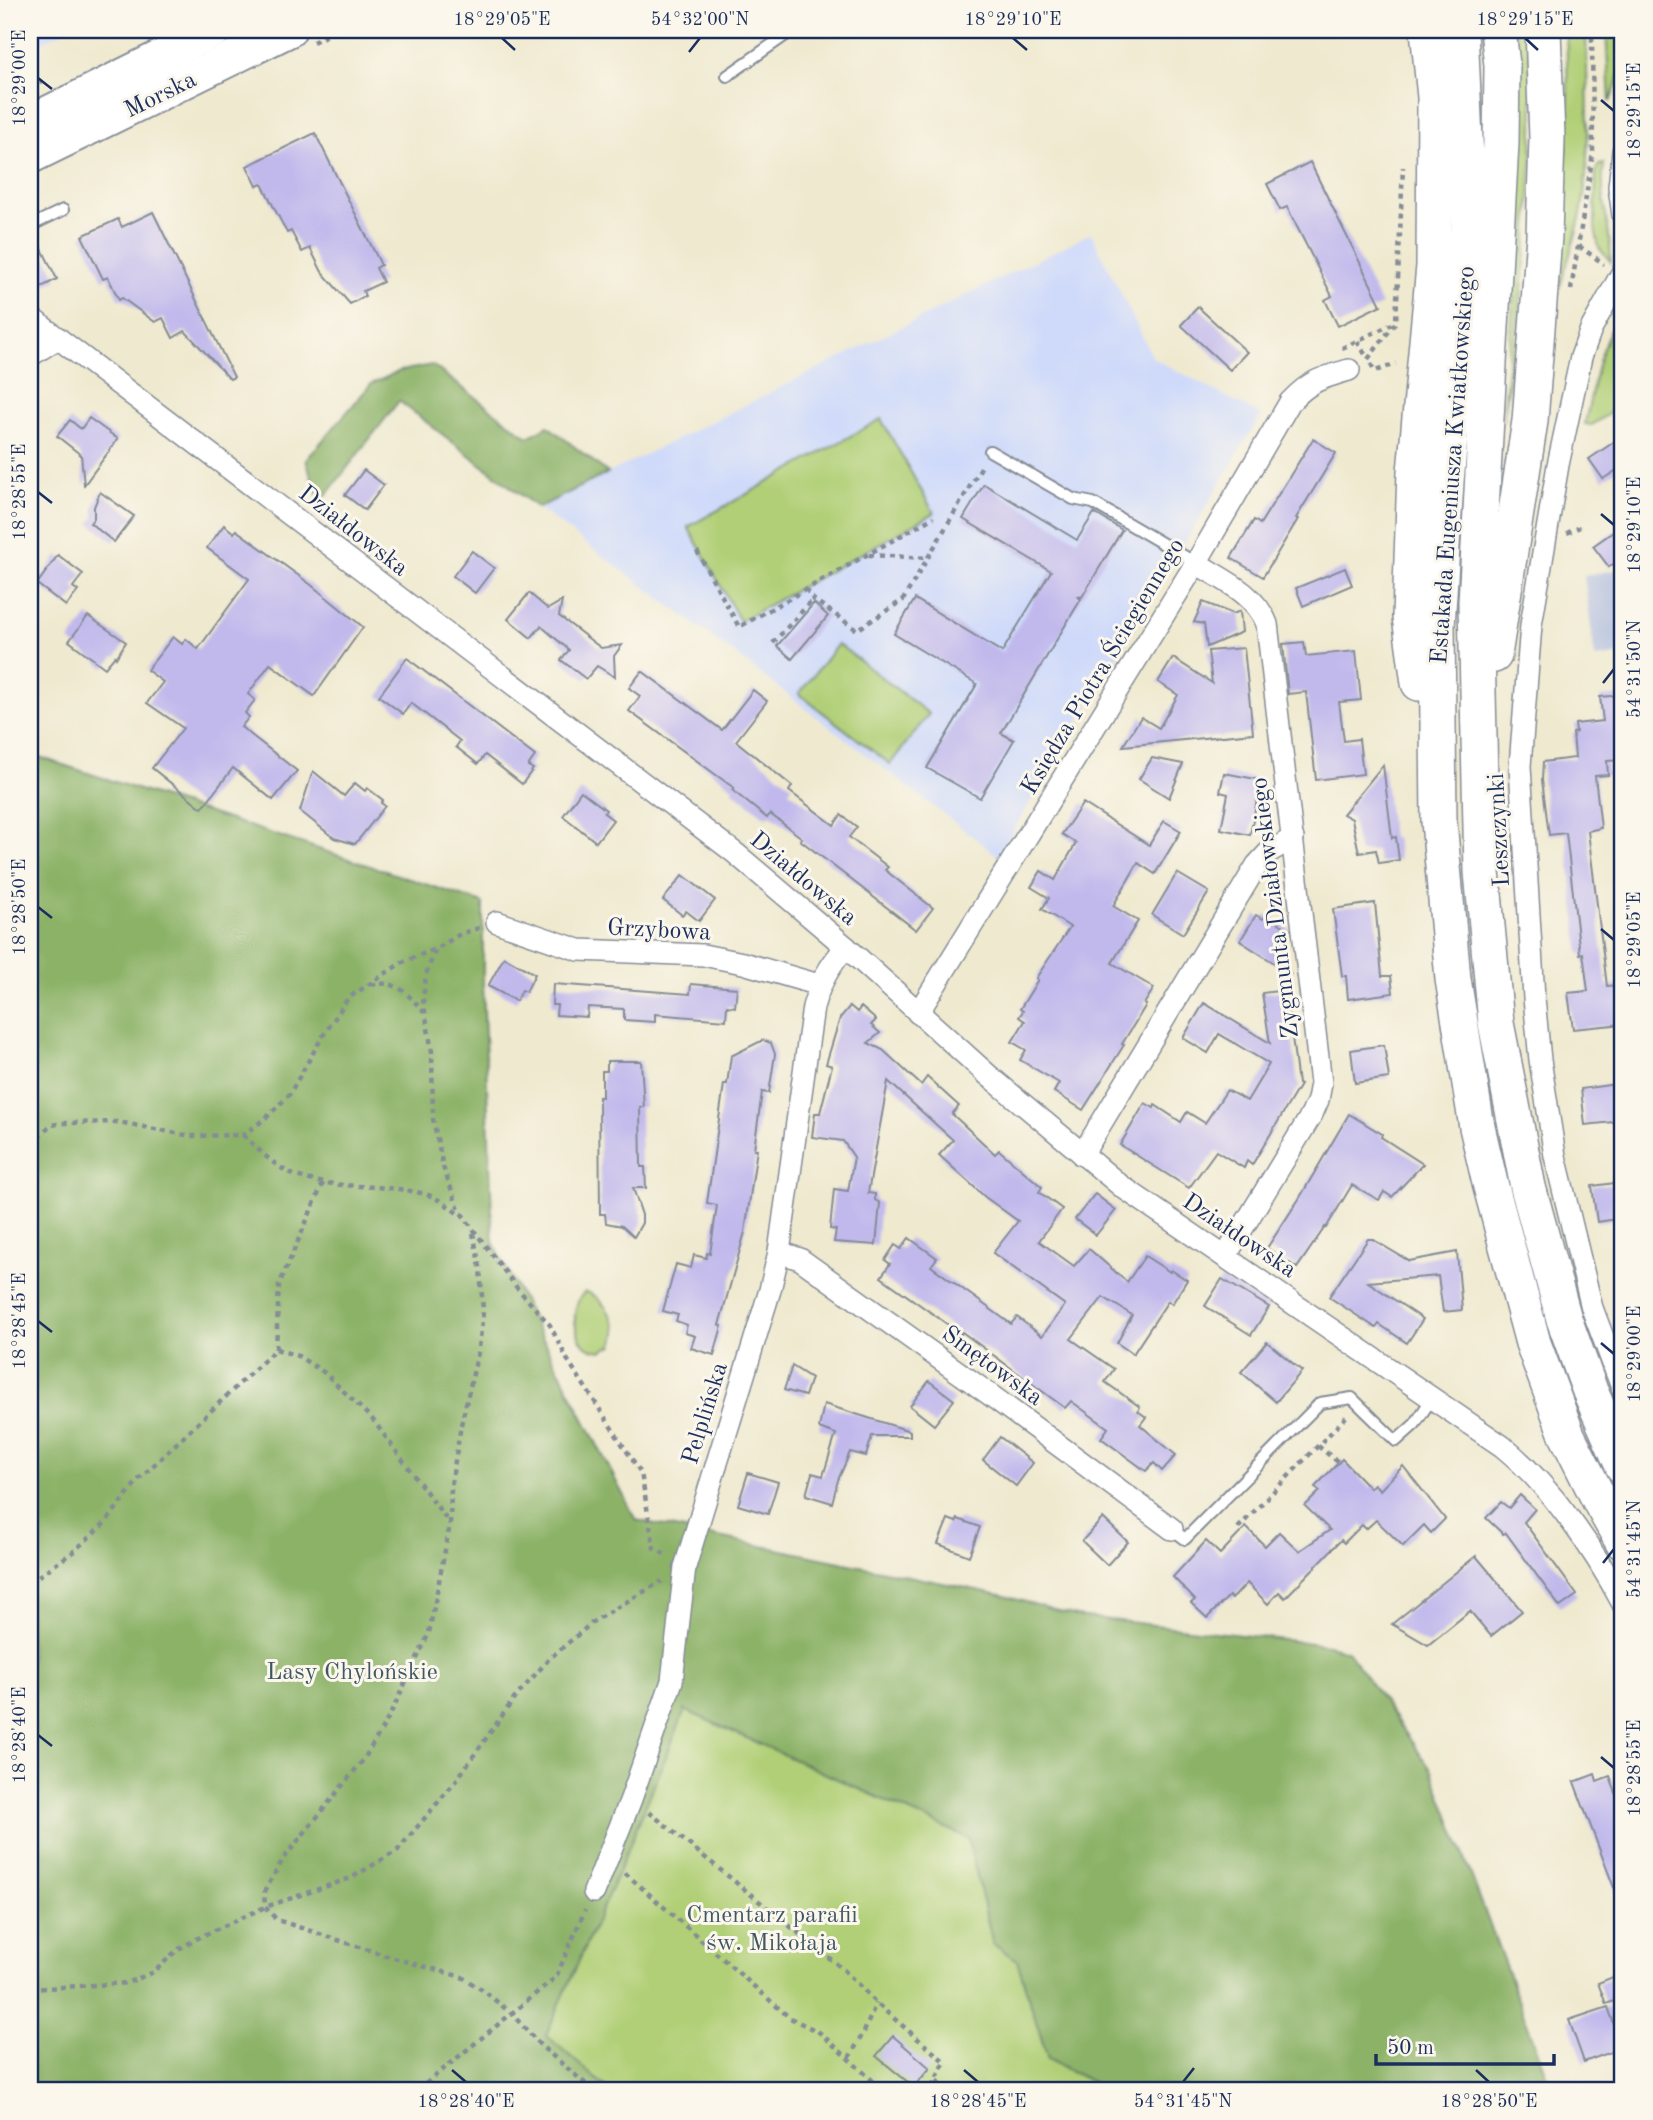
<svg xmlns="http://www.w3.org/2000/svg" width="1653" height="2120" viewBox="0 0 1653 2120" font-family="'Old Standard TT',serif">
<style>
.built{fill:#cfdafa}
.industrial{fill:#bac4de}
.green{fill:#b0cf76;stroke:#667f6a;stroke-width:2}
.forest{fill:#8cb267;stroke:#547062;stroke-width:2}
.building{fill:#c1b9ec}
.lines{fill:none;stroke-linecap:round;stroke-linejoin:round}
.service-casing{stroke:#858c96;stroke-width:14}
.minor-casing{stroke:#858c96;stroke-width:24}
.primary-casing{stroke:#858c96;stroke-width:37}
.trunk-casing{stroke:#858c96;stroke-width:38}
.path{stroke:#858c96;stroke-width:4.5;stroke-dasharray:5 5;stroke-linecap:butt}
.service{stroke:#fff;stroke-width:10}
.minor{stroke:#fff;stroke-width:21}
.primary{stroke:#fff;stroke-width:33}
.trunk{stroke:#fff;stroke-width:35}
.ticks{fill:none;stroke:#1b2f5e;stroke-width:2.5}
.labels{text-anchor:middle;stroke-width:6;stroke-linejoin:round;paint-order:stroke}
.street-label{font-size:24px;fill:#1b2f5e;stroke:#fbf7ec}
.park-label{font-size:24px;fill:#405764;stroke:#fbf7ec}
.neatline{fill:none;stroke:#1b2f5e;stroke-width:2.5}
.ticks-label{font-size:18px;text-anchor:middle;fill:#1b2f5e}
</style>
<rect width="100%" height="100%" fill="#fbf7ec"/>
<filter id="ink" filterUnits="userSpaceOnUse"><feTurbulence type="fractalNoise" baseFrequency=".0143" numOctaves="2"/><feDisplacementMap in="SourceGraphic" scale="14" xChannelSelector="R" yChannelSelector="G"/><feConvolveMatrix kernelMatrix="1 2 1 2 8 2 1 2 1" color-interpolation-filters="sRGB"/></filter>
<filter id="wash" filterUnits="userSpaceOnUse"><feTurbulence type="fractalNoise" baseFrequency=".00686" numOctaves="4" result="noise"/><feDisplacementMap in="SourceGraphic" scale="28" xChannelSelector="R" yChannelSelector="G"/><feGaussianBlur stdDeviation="1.57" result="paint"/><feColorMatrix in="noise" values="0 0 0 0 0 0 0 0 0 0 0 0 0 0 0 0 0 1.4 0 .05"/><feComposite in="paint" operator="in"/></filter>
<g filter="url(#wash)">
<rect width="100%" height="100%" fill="#efe9cf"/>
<g class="built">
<path d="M30 30H66L30 48Z"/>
<path d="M1091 233 1153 358 1261 415 998 856 728 649 538 508Z"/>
</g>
<path class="industrial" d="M1623 569V654L1595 658 1584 575Z"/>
<g class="green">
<path d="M1514 30H1528C1530 62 1533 95 1533 127 1531 226 1520 324 1503 421L1518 246 1517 65Z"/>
<path d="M1566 30H1586C1587 86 1591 146 1583 203 1577 238 1564 272 1553 307L1569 122Z"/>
<path d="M1606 30H1623V67L1610 102Z"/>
<path d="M1604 164C1599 197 1611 229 1611 262L1599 248 1595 228 1596 171 1599 165Z"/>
<path d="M1623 306V404L1592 425 1585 424C1595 378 1599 346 1623 306Z"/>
<path d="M881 419 934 513 740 621 688 527Z"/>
<path d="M838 644 929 714 890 764 799 694Z"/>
<path d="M585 1292C600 1294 616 1319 616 1333 616 1337 614 1341 613 1345L601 1351C597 1350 593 1350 589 1348 572 1338 570 1304 585 1292Z"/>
<path d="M685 1710 968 1838 993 1944 1017 1960 1048 2059 1107 2090H609L545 2036 620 1868Z"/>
</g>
<g class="forest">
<path d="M432 365 528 437 548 426 608 473 538 508 399 401 320 503 306 460 371 384 400 371Z"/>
<path d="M30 754 483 903V983L493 1242 636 1520 1001 1595 1076 1616 1328 1645 1349 1652 1432 1771 1552 2090H1107L1048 2059 1017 1960 993 1944 968 1838 685 1710 620 1868 546 2035 609 2090H30Z"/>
</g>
<g id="blocks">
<g class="building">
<path d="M315 133 381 265 376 268 383 282 363 291 365 296 350 304 322 272 310 248 302 252 291 231 287 233 262 184 257 186 247 166Z"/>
<path d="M1310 162 1381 305 1338 326 1325 300 1332 296 1287 207 1280 210 1267 184Z"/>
<path d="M153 212 234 377 230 379 185 331 173 338 163 318 155 322 122 298 119 300 108 277 103 279 82 236 118 219 122 227Z"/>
<path d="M34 233 57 279 36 290 30 277V234Z"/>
<path d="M1198 307 1247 352 1230 370 1181 325Z"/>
<path d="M89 418 118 439 84 485 81 455 57 436 70 420 81 429Z"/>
<path d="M1623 436V466L1603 479 1589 459Z"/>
<path d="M1313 439 1336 453 1296 518 1298 519 1263 577 1231 558 1254 520 1260 524Z"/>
<path d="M364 470 384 485 365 510 345 495Z"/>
<path d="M984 484 1077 540 1094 513 1122 530 1082 597 1076 596 1081 599 1001 733 1014 740 980 798 927 768 977 684 894 634 915 599 1002 652 1051 571 963 519Z"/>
<path d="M100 492 134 516 114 542 90 523 94 518V507Z"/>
<path d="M224 525 234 533 236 530 310 584 363 627 314 696 270 664 248 694 255 700 245 713 249 717 241 727 297 771 273 800 233 768 202 808 152 768 183 728 147 703 163 682 147 670 173 637 182 644 186 639 198 649 249 579 207 548Z"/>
<path d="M1623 525V557L1609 567 1593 546Z"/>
<path d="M472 551 494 568 475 593 453 576Z"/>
<path d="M58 555 83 574 73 587 78 591 66 606 37 584Z"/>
<path d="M1345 568 1352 585 1303 606 1296 588Z"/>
<path d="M529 593 548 609 562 601 559 616 601 648 622 645 614 656 615 677 597 666 586 679 561 660 569 650 541 626 531 638 508 619Z"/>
<path d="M1203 602 1233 614 1240 611 1242 632 1207 647 1204 624 1194 622Z"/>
<path d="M814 603 828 616 792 659 777 646Z"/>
<path d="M88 616 126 642 116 658 115 656 105 668 69 641Z"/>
<path d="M1304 642 1306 656 1356 651 1361 700 1339 702 1344 741 1359 739 1363 774 1316 780 1306 692 1288 694 1283 644Z"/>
<path d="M1244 648 1253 733 1123 746 1141 717 1159 728 1178 695 1158 682 1173 658 1212 683 1208 651Z"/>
<path d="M407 658 535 756 528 766 533 769 522 784 485 755 478 764 456 747 460 741 411 703 403 714 379 696Z"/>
<path d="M642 671 722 730 753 690 767 701 736 741 792 786 789 791 834 825 841 815 857 827 849 837 888 867 885 870 933 908 916 930 800 840 802 838 770 814 767 818 732 790 734 788 629 711 640 696 629 688Z"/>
<path d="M1623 695V755H1621V760L1607 761 1608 775 1595 776 1601 828 1588 831 1607 986 1620 985 1623 1024 1573 1029 1568 993 1588 991 1583 953 1580 954 1566 833 1549 835 1542 780 1543 762 1575 758 1573 733 1576 732 1575 724 1603 721 1600 697Z"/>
<path d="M1152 758 1183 764 1169 798 1139 779Z"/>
<path d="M1383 765 1392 838 1396 837 1399 860 1379 863 1376 850 1359 853 1352 819 1343 814Z"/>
<path d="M313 771 344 796 355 783 365 791 367 788 383 800 381 803 385 806 355 844 334 838 300 811Z"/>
<path d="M1224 773 1261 780 1250 835 1221 829 1228 794 1220 792Z"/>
<path d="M581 791 606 810 604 813 613 820 596 842 563 816Z"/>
<path d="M1083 803 1149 845 1164 821 1181 831 1155 874 1138 863 1113 906 1138 921 1112 963 1154 988 1144 1004 1146 1005 1122 1044 1124 1045 1083 1110 1054 1092 1059 1083 1020 1060 1026 1050 1012 1042 1025 1021 1019 1017 1023 1011 1020 1009 1038 980 1036 978 1070 927 1042 909 1049 898 1031 887 1041 871 1055 880 1076 843 1062 834Z"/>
<path d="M1177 873 1209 892 1183 934 1152 915Z"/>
<path d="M683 875 715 900 699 921 686 911 682 915 663 900Z"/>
<path d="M1375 903 1382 976H1391L1393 993 1348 999 1346 976H1342L1333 909Z"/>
<path d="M1256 915 1263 919 1266 915 1290 930 1281 943 1290 973 1240 941Z"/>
<path d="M504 957 535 974 526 992 522 990 516 1001 488 986Z"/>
<path d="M553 984 690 994 691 984 737 988 735 1007 727 1006 726 1020 655 1014V1022L624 1020V1009L588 1007 587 1017 556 1015 557 1005H552Z"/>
<path d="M1286 990 1298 1084 1300 1085 1252 1165 1247 1161 1244 1168 1216 1151 1189 1188 1120 1145 1145 1103 1154 1108 1155 1105 1181 1122 1187 1112 1205 1123 1227 1090 1247 1101 1269 1064 1219 1034 1208 1053 1183 1038 1204 1003 1270 1043 1262 993Z"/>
<path d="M850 1006 857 1012 861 1007 876 1020 871 1025 880 1033 868 1043 883 1050 921 1085 927 1077 959 1106 952 1114 995 1154 999 1150 1042 1187 1039 1192 1062 1209 1039 1241 1074 1266 1089 1249 1127 1282 1145 1256 1170 1272 1171 1270 1187 1280 1172 1304 1168 1301 1133 1354 1117 1343 1132 1315 1103 1297 1071 1339 1114 1369 1105 1382 1140 1407 1138 1411 1146 1417 1140 1425 1176 1455 1162 1471 1154 1463 1146 1471 1101 1438 1108 1428 1071 1401 1065 1408 962 1332 961 1334 881 1277 890 1264 885 1260 895 1245 901 1249 909 1238 937 1258 931 1266 1011 1324 1017 1317 1042 1336 1065 1305 993 1253 1018 1221 985 1197 939 1155 953 1140 888 1081 868 1193 875 1194V1200L880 1203 876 1245 834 1242 836 1230 830 1229 834 1189 848 1191 854 1157 843 1141 812 1137 815 1113H820L832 1066 826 1064 840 1018Z"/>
<path d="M763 1040 771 1043 775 1054 769 1093 762 1092 754 1149H757L745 1232 719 1325 722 1326 714 1355 691 1348 695 1336 685 1333 687 1325 676 1321 678 1315 663 1311 676 1264 691 1268 694 1255 706 1258 707 1253 710 1254 717 1205 707 1203 724 1084H727L731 1056Z"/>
<path d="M1384 1045 1389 1078 1355 1083 1351 1050Z"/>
<path d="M607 1061H641L644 1107H640L641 1167H645L646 1188H633L642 1215V1223L634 1237 622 1226 606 1223 605 1214H600L599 1097H602V1071H607Z"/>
<path d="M1623 1083V1121L1585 1125 1581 1089Z"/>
<path d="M1349 1114 1382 1134 1381 1137 1423 1164 1392 1197 1384 1192 1379 1200 1352 1185 1326 1228 1325 1227 1297 1268 1267 1248 1299 1199Z"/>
<path d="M1623 1182V1218L1597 1222 1592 1186Z"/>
<path d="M1095 1194 1116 1210 1096 1235 1075 1219Z"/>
<path d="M1368 1239H1372L1409 1261 1457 1252 1462 1310 1443 1312 1438 1276 1368 1282 1423 1319 1407 1343 1379 1324 1376 1328 1329 1297Z"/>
<path d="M1222 1279 1269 1307 1251 1335 1205 1306Z"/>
<path d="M1267 1342 1302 1371 1276 1402 1241 1372Z"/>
<path d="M792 1366 811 1378 805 1396 784 1390Z"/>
<path d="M929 1381 954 1400 934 1425 910 1406Z"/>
<path d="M824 1404 910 1431V1436H872L866 1456 850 1452 838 1480 832 1503 806 1495 812 1473 823 1476 836 1434 819 1428Z"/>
<path d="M1000 1437 1033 1463 1016 1486 983 1460Z"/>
<path d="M1342 1459 1370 1488 1374 1484 1380 1490 1403 1466 1445 1519 1431 1533 1424 1525 1403 1546 1376 1520 1366 1529 1362 1525 1344 1543 1341 1540 1285 1598 1279 1592 1268 1604 1247 1583 1232 1599 1229 1596 1207 1618 1191 1603 1195 1600 1173 1577 1206 1541 1220 1554 1246 1527 1265 1546 1279 1532 1299 1551 1330 1530 1305 1506 1320 1491 1315 1487Z"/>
<path d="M748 1473 778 1482 768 1514 738 1505Z"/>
<path d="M1520 1495 1535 1509 1524 1522 1577 1595 1560 1607 1506 1533 1503 1534 1486 1518 1501 1502 1509 1508Z"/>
<path d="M1103 1518 1128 1542 1107 1565 1082 1541Z"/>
<path d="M948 1519 956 1522 958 1519 980 1527 969 1556 938 1544Z"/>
<path d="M1476 1556 1522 1611 1491 1636 1470 1611 1428 1645 1392 1624Z"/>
<path d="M1595 1774 1597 1781 1610 1776 1623 1812V1906H1621L1574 1782Z"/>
<path d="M1623 1973V1998L1606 2004 1598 1983Z"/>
<path d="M1608 2007 1622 2048 1584 2062 1569 2020Z"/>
<path d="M893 2036 930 2068 914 2087 876 2056Z"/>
</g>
</g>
</g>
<g filter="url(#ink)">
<use href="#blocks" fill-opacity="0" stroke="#858c96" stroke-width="2"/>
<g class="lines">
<defs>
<g id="service">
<path d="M727 76 793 30"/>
<path d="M30 226 63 210"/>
<path d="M990 451 1073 499 1093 503 1196 563"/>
<path d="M1172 1529 1185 1539 1320 1403 1352 1398 1396 1441 1415 1424 1432 1398"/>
</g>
<g id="minor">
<path d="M1623 151 1619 187 1623 215"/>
<path d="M1623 271 1591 329 1581 357 1558 465 1531 625 1520 766 1534 998 1540 1060 1555 1156 1592 1308 1623 1390"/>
<path d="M30 317 735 853 846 947 988 1075 1121 1186 1502 1446C1550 1485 1594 1549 1623 1604"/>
<path d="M30 356 58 338"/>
<path d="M1196 563C1223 580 1255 593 1267 624L1321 1083 1318 1100 1312 1114 1225 1257"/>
<path d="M497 922 579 950 703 955 743 963 819 985"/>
<path d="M918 1013 1196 563 1290 402C1310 381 1321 378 1349 370"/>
<path d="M1082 1155 1257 865 1269 852 1293 838"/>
<path d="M779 1252 800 1259 989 1394 1172 1529"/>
<path d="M594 1892 631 1799 672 1681 685 1567 770 1290 779 1252 813 1007C820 983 829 966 846 947"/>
</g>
<g id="primary">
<path d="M30 122 215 30"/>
<path d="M30 157 289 30"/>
</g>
<g id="trunk">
<path d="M1460 30 1469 227 1446 481 1437 626 1439 821 1453 979 1477 1127 1490 1183 1533 1343 1567 1435 1601 1503 1623 1542"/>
<path d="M1498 30 1502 65 1501 143 1476 602 1482 872 1496 1023 1528 1187 1564 1319 1590 1391 1623 1466"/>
<path d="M1494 655 1530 421 1544 236 1547 138 1543 30"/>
<path d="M1419 683 1410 617 1415 472 1434 266 1435 97 1428 30"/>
</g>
</defs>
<use href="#service" class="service-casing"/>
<use href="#minor" class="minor-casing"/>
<use href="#primary" class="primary-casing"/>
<use href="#trunk" class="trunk-casing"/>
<g class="path">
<path d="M313 42 338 30"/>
<path d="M30 87 42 82"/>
<path d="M1579 246 1604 264"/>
<path d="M1571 290 1593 153 1592 30"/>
<path d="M1342 348 1357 341"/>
<path d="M1365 354 1357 341 1392 324"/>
<path d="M1368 359 1396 322 1403 167"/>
<path d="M1371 364 1375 371 1396 364"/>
<path d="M1567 533 1580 527"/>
<path d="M697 551 739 627 934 517"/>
<path d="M869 555 927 558"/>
<path d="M806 589 813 599 857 630 903 600 983 464"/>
<path d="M773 643 813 599"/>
<path d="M479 928 460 934 436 949 426 974 423 999 432 1052 433 1119 443 1167 459 1210 517 1288 550 1325 567 1359 641 1473 654 1548 666 1555"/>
<path d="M371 985C398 979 407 994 424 1012"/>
<path d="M30 1133 39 1136"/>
<path d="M243 1135C259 1150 274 1166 294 1175 335 1191 385 1182 428 1195 439 1198 450 1208 460 1215"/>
<path d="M30 1156 39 1136 51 1125 65 1123 118 1122 191 1136 243 1135 266 1118 289 1095 321 1039 348 998 403 962 435 949"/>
<path d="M473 1233 480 1267 483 1312 479 1348 461 1425 451 1485 450 1524 429 1633 389 1717 364 1759 284 1858 264 1892 265 1907 277 1920 387 1956 462 1977 484 1991 512 2014 541 2046 593 2090"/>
<path d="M276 1349 298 1356 325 1373 373 1420 450 1524"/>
<path d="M276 1349 279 1285 323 1183"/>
<path d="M1318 1446 1338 1462"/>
<path d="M1238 1528 1348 1415"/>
<path d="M30 1582 73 1552 106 1522 139 1479 276 1349"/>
<path d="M649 1812 844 1970 876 2003 945 2062 930 2090"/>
<path d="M625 1873 790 2018 819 2032 883 2090"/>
<path d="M30 1989 127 1983 154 1972 177 1950 202 1936 265 1907 351 1878 397 1851 455 1782 514 1699 549 1659 594 1621 662 1581"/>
<path d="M849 2058 864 2032 876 2003"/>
<path d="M937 2080 948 2090"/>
<path d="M418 2090 556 1977 585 1910"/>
</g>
<use href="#service" class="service"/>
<use href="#minor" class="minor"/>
<use href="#primary" class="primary"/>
<use href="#trunk" class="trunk"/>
</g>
</g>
<path class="ticks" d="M502 38 515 50M1013 38 1027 50M1525 38 1538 50M689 52 700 38M38 78 52 89M1601 100 1614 111M38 492 52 503M1601 514 1614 525M1603 683 1614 669M38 907 52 918M1601 929 1614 940M38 1321 52 1332M1601 1343 1614 1354M1603 1563 1614 1549M38 1735 52 1746M1601 1757 1614 1768M452 2070 466 2082M964 2070 978 2082M1476 2070 1489 2082M1183 2082 1194 2068"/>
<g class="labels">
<g class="street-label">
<text transform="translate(160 94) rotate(-26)" y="8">Morska</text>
<text transform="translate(1452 465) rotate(-86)" y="8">Estakada Eugeniusza Kwiatkowskiego</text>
<text transform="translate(354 530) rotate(38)" y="8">Działdowska</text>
<text transform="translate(1102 666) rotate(-59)" y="8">Księdza Piotra Ściegiennego</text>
<text transform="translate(1498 830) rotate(-93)" y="8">Leszczynki</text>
<text transform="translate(804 878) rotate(40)" y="8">Działdowska</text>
<text transform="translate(1274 908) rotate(-97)" y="8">Zygmunta Działowskiego</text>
<text transform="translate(659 929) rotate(3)" y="8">Grzybowa</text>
<text transform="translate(1240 1235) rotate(34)" y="8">Działdowska</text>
<text transform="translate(993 1365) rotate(36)" y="8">Smętowska</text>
<text transform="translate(704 1413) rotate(-73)" y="8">Pelplińska</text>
</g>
<g class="park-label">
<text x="352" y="1679">Lasy Chylońskie</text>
<text x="772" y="1922">Cmentarz parafii<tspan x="772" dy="28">św. Mikołaja</tspan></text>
</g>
</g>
<rect width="1653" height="2120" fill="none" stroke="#fbf7ec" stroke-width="77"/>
<path d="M1376 2054v10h178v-10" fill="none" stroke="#1b2f5e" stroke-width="3.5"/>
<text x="1387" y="2054" font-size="21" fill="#1b2f5e" stroke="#fbf7ec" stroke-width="5" paint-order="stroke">50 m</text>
<rect x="38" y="38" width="1576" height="2044" class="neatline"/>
<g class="ticks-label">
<text x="502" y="25">18°29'05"E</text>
<text x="700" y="25">54°32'00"N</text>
<text x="1013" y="25">18°29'10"E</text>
<text x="1525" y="25">18°29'15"E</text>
<text transform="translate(19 78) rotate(-90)" y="6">18°29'00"E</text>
<text transform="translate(1634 111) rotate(-90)" y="6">18°29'15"E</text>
<text transform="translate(19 492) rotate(-90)" y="6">18°28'55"E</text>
<text transform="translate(1634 525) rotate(-90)" y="6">18°29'10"E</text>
<text transform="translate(1634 669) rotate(-90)" y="6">54°31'50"N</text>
<text transform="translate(19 907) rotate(-90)" y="6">18°28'50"E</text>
<text transform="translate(1634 940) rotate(-90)" y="6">18°29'05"E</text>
<text transform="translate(19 1321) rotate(-90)" y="6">18°28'45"E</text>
<text transform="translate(1634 1354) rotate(-90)" y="6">18°29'00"E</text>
<text transform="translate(1634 1549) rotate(-90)" y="6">54°31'45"N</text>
<text transform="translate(19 1735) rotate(-90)" y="6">18°28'40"E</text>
<text transform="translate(1634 1768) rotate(-90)" y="6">18°28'55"E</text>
<text x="466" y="2107">18°28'40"E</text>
<text x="978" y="2107">18°28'45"E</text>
<text x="1183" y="2107">54°31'45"N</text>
<text x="1489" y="2107">18°28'50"E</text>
</g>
</svg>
